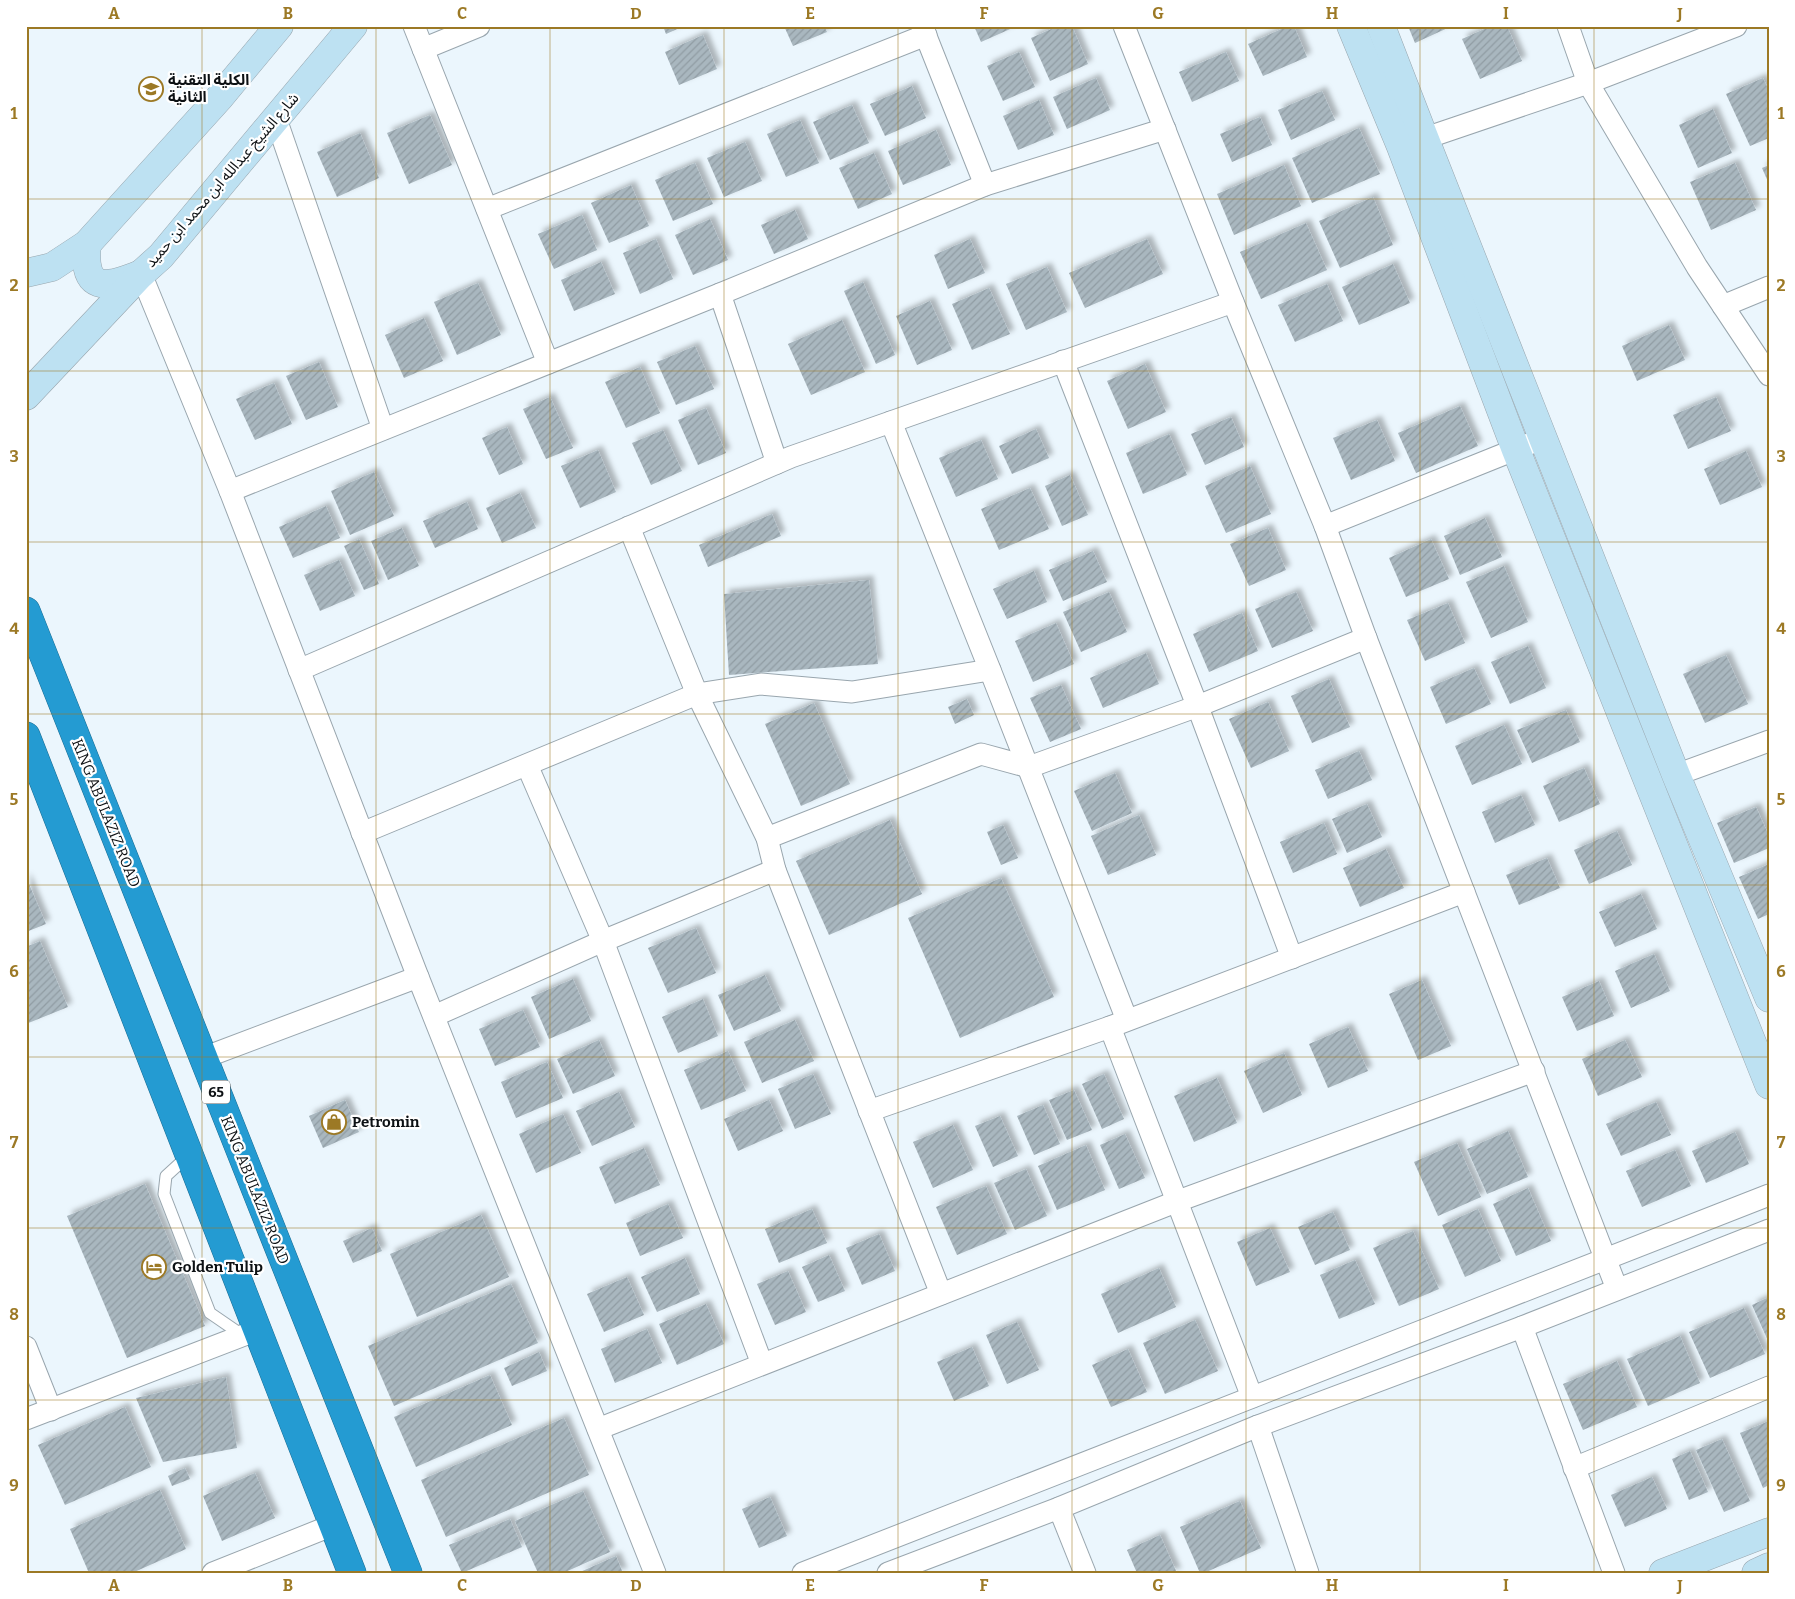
<svg xmlns="http://www.w3.org/2000/svg" width="1795" height="1599" viewBox="0 0 1795 1599" font-family="Bitter,'Noto Sans Arabic',serif">
<style>
.building{fill:url(#building-hatch);filter:url(#shadow)}
.lines{fill:none;stroke-linecap:round;stroke-linejoin:round}
.lane-casing{stroke:#99a6ae;stroke-width:13}
.street-casing{stroke:#99a6ae;stroke-width:23}
.secondary-casing{stroke:#99a6ae;stroke-width:29}
.highway-casing{stroke:#1c6b90;stroke-width:29}
.lane{stroke:#fff;stroke-width:11}
.street{stroke:#fff;stroke-width:21}
.secondary{stroke:#bde1f2;stroke-width:28}
.highway{stroke:#249bd2;stroke-width:28}
.grid{fill:none;stroke:#9c7925;stroke-width:1;stroke-opacity:0.55}
.labels{text-anchor:middle;stroke-width:4.5;stroke-linejoin:round;paint-order:stroke}
.shield{fill:#fff;stroke:#56585a;stroke-width:1}
.shield-label{font-size:14px;font-weight:bold;fill:#0d1114}
.poi-label{font-size:15px;font-weight:bold;fill:#0d1114;stroke:#fff;text-anchor:start}
.street-label{font-size:15px;fill:#0d1114;stroke:#fff}
.neatline{fill:none;stroke:#9c7925;stroke-width:2}
.grid-label{font-size:16px;text-anchor:middle;font-weight:bold;fill:#9c7925}
</style>
<defs>
<pattern id="building-hatch" width="6" height="6" patternUnits="userSpaceOnUse" patternTransform="scale(1.25)"><rect width="6" height="6" fill="#a9b7bf"/><path d="M-1 1l2-2M0 6l6-6M5 7l2-2" fill="none" stroke="#909ca3"/></pattern>
<filter id="shadow"><feDropShadow dx="4.5" dy="-4.5" stdDeviation="2.5" flood-color="#0004"/></filter>
</defs>
<rect width="100%" height="100%" fill="#ebf6fd"/>
<g class="building">
<path d="M663 26H684L666 34Z"/>
<path d="M784 26H824L827 32 793 46Z"/>
<path d="M974 26H1017L981 42Z"/>
<path d="M1058 26H1072L1088 64 1050 81 1031 38Z"/>
<path d="M1288 26H1294L1307 57 1263 76 1248 44Z"/>
<path d="M1408 26H1452L1415 43Z"/>
<path d="M1491 26H1507L1522 61 1480 79 1462 39Z"/>
<path d="M703 35 717 69 679 85 665 52Z"/>
<path d="M1019 52 1035 87 1003 101 987 66Z"/>
<path d="M1226 52 1239 81 1192 102 1179 72Z"/>
<path d="M1096 78 1110 110 1067 129 1053 97Z"/>
<path d="M1763 78 1769 91V138L1750 146 1726 94Z"/>
<path d="M912 86 926 118 885 136 870 104Z"/>
<path d="M1322 91 1335 120 1291 140 1278 110Z"/>
<path d="M1039 100 1054 135 1018 150 1003 116Z"/>
<path d="M852 105 869 143 830 160 813 122Z"/>
<path d="M1713 109 1732 153 1698 168 1679 125Z"/>
<path d="M430 115 452 165 409 184 387 133Z"/>
<path d="M1260 117 1272 145 1232 162 1220 134Z"/>
<path d="M800 120 819 163 786 177 767 134Z"/>
<path d="M1359 128 1380 174 1312 203 1292 158Z"/>
<path d="M936 130 951 165 903 185 888 151Z"/>
<path d="M360 133 379 178 337 197 317 152Z"/>
<path d="M745 142 762 181 724 197 707 158Z"/>
<path d="M874 153 892 194 858 209 839 168Z"/>
<path d="M695 163 713 204 673 221 655 180Z"/>
<path d="M1735 163 1756 210 1711 230 1690 182Z"/>
<path d="M1284 165 1301 206 1234 235 1217 194Z"/>
<path d="M1769 165V184L1762 168Z"/>
<path d="M631 185 649 226 609 243 591 203Z"/>
<path d="M1373 197 1393 245 1340 268 1319 221Z"/>
<path d="M795 210 808 239 774 254 761 225Z"/>
<path d="M582 215 597 250 554 269 538 234Z"/>
<path d="M710 219 728 260 693 275 675 235Z"/>
<path d="M1306 223 1327 270 1261 299 1240 252Z"/>
<path d="M656 239 673 279 640 294 623 253Z"/>
<path d="M970 239 985 273 948 289 934 255Z"/>
<path d="M1147 239 1163 274 1085 308 1069 273Z"/>
<path d="M601 262 615 294 574 311 561 280Z"/>
<path d="M1393 264 1410 303 1359 325 1342 287Z"/>
<path d="M1047 267 1067 312 1026 330 1006 284Z"/>
<path d="M863 282 895 355 876 364 844 291Z"/>
<path d="M478 283 501 335 457 355 434 302Z"/>
<path d="M1327 284 1343 321 1295 342 1278 305Z"/>
<path d="M989 288 1010 334 972 350 952 304Z"/>
<path d="M930 301 952 350 917 365 896 316Z"/>
<path d="M424 318 443 361 404 378 385 335Z"/>
<path d="M842 320 865 372 811 395 788 344Z"/>
<path d="M1669 325 1685 360 1637 381 1622 346Z"/>
<path d="M695 346 714 389 676 405 657 362Z"/>
<path d="M319 362 338 407 306 420 286 376Z"/>
<path d="M1145 364 1166 412 1128 429 1107 381Z"/>
<path d="M640 367 660 413 626 428 605 382Z"/>
<path d="M274 383 292 424 255 440 236 399Z"/>
<path d="M550 397 573 448 546 459 523 409Z"/>
<path d="M1716 397 1731 431 1688 449 1673 415Z"/>
<path d="M1460 406 1478 446 1416 473 1398 433Z"/>
<path d="M706 408 726 453 698 465 678 420Z"/>
<path d="M1231 417 1244 447 1205 465 1191 434Z"/>
<path d="M1377 420 1395 461 1351 480 1333 438Z"/>
<path d="M507 427 523 464 499 475 482 438Z"/>
<path d="M1036 429 1049 458 1012 474 999 446Z"/>
<path d="M663 430 682 471 651 485 632 443Z"/>
<path d="M1169 434 1187 475 1143 494 1126 453Z"/>
<path d="M981 440 998 479 956 497 939 458Z"/>
<path d="M598 450 616 492 580 508 561 466Z"/>
<path d="M1746 451 1762 487 1720 505 1704 469Z"/>
<path d="M1250 466 1271 514 1226 533 1205 486Z"/>
<path d="M374 472 394 516 350 535 331 491Z"/>
<path d="M1070 475 1088 515 1062 526 1045 486Z"/>
<path d="M1030 488 1049 529 999 550 981 509Z"/>
<path d="M520 493 536 528 502 543 486 508Z"/>
<path d="M467 502 478 529 435 548 423 521Z"/>
<path d="M326 506 340 538 293 558 279 527Z"/>
<path d="M772 514 781 536 708 567 699 545Z"/>
<path d="M1485 518 1502 557 1460 575 1444 536Z"/>
<path d="M402 528 419 566 388 580 371 541Z"/>
<path d="M1268 528 1286 570 1249 586 1230 544Z"/>
<path d="M359 539 379 584 364 590 344 546Z"/>
<path d="M1431 539 1449 579 1406 597 1389 558Z"/>
<path d="M1093 551 1107 582 1063 601 1049 570Z"/>
<path d="M339 560 355 596 320 611 304 575Z"/>
<path d="M1504 566 1528 622 1491 638 1466 582Z"/>
<path d="M1034 571 1047 602 1007 619 993 589Z"/>
<path d="M869 580 878 664 729 675 724 594Z"/>
<path d="M1109 592 1127 632 1081 652 1063 612Z"/>
<path d="M1296 592 1313 631 1272 648 1255 609Z"/>
<path d="M1448 603 1465 643 1425 661 1407 620Z"/>
<path d="M1242 613 1258 651 1209 672 1193 634Z"/>
<path d="M1056 623 1074 664 1033 682 1015 641Z"/>
<path d="M1528 646 1546 688 1510 704 1491 662Z"/>
<path d="M1146 653 1159 684 1103 708 1090 678Z"/>
<path d="M1726 655 1748 704 1705 723 1683 674Z"/>
<path d="M1474 668 1491 704 1446 724 1430 687Z"/>
<path d="M1329 679 1350 727 1312 743 1291 696Z"/>
<path d="M1061 685 1081 729 1050 742 1030 698Z"/>
<path d="M967 699 974 715 955 724 948 707Z"/>
<path d="M1268 702 1289 751 1251 768 1229 719Z"/>
<path d="M814 703 850 784 801 806 765 724Z"/>
<path d="M1566 710 1580 742 1532 763 1517 730Z"/>
<path d="M1504 725 1522 764 1472 785 1455 746Z"/>
<path d="M1359 751 1372 780 1328 799 1315 770Z"/>
<path d="M1584 768 1600 804 1559 822 1543 786Z"/>
<path d="M1115 773 1132 813 1092 831 1074 791Z"/>
<path d="M1521 795 1535 825 1495 843 1482 812Z"/>
<path d="M1367 804 1382 837 1347 853 1332 819Z"/>
<path d="M1756 807 1769 836V848L1734 863 1717 823Z"/>
<path d="M1139 815 1156 855 1108 875 1091 836Z"/>
<path d="M890 820 922 894 829 935 796 861Z"/>
<path d="M1324 823 1337 854 1293 873 1280 842Z"/>
<path d="M1003 825 1018 858 1001 865 987 832Z"/>
<path d="M1617 831 1632 865 1589 884 1574 850Z"/>
<path d="M1386 849 1404 888 1360 907 1343 868Z"/>
<path d="M1547 858 1560 888 1519 905 1506 875Z"/>
<path d="M1769 864V914L1758 919 1739 877Z"/>
<path d="M26 877 46 924 26 932Z"/>
<path d="M1001 878 1054 997 960 1038 908 918Z"/>
<path d="M1641 894 1657 929 1615 947 1599 912Z"/>
<path d="M696 928 716 973 668 993 648 948Z"/>
<path d="M40 941 68 1007 26 1024V947Z"/>
<path d="M1654 954 1670 991 1631 1008 1615 971Z"/>
<path d="M765 975 781 1011 734 1031 718 995Z"/>
<path d="M573 979 591 1021 549 1039 531 997Z"/>
<path d="M1422 980 1451 1046 1418 1060 1389 994Z"/>
<path d="M1599 981 1614 1016 1577 1031 1562 997Z"/>
<path d="M703 999 718 1036 678 1053 662 1017Z"/>
<path d="M523 1010 540 1047 495 1066 479 1029Z"/>
<path d="M795 1020 814 1061 762 1083 744 1042Z"/>
<path d="M1348 1027 1368 1071 1328 1088 1309 1044Z"/>
<path d="M599 1040 615 1076 573 1094 557 1059Z"/>
<path d="M1625 1040 1642 1077 1598 1096 1582 1059Z"/>
<path d="M728 1051 746 1091 701 1110 684 1070Z"/>
<path d="M1284 1053 1302 1095 1263 1113 1244 1071Z"/>
<path d="M547 1062 563 1098 516 1118 501 1082Z"/>
<path d="M813 1074 831 1114 795 1129 778 1089Z"/>
<path d="M1104 1074 1124 1119 1102 1129 1082 1084Z"/>
<path d="M1217 1078 1237 1123 1194 1142 1174 1096Z"/>
<path d="M1074 1090 1092 1130 1067 1140 1049 1100Z"/>
<path d="M619 1092 635 1127 592 1146 576 1111Z"/>
<path d="M345 1100 359 1132 323 1148 309 1116Z"/>
<path d="M769 1100 783 1131 738 1151 724 1119Z"/>
<path d="M1656 1102 1671 1135 1621 1156 1606 1124Z"/>
<path d="M1043 1105 1060 1144 1034 1155 1017 1116Z"/>
<path d="M563 1114 581 1153 536 1173 519 1134Z"/>
<path d="M1000 1116 1018 1156 993 1167 975 1126Z"/>
<path d="M953 1125 973 1170 933 1188 913 1142Z"/>
<path d="M1508 1131 1528 1177 1487 1194 1467 1149Z"/>
<path d="M1735 1132 1749 1164 1706 1183 1692 1151Z"/>
<path d="M1125 1134 1145 1178 1119 1189 1100 1145Z"/>
<path d="M1457 1143 1481 1197 1438 1216 1414 1162Z"/>
<path d="M1086 1145 1105 1190 1057 1210 1038 1166Z"/>
<path d="M644 1148 660 1185 615 1204 599 1167Z"/>
<path d="M1675 1150 1691 1186 1642 1207 1626 1171Z"/>
<path d="M1026 1169 1047 1216 1015 1230 994 1183Z"/>
<path d="M145 1184 205 1326 127 1358 67 1216Z"/>
<path d="M986 1186 1007 1234 957 1255 936 1207Z"/>
<path d="M1528 1188 1551 1241 1516 1256 1493 1204Z"/>
<path d="M668 1204 683 1238 640 1256 626 1223Z"/>
<path d="M812 1209 827 1243 779 1263 765 1229Z"/>
<path d="M1478 1209 1501 1261 1465 1277 1442 1225Z"/>
<path d="M1333 1212 1350 1250 1315 1265 1298 1227Z"/>
<path d="M481 1215 509 1277 417 1317 390 1254Z"/>
<path d="M372 1228 382 1251 353 1263 343 1241Z"/>
<path d="M1270 1228 1290 1272 1256 1286 1237 1242Z"/>
<path d="M1413 1231 1439 1289 1399 1306 1373 1248Z"/>
<path d="M879 1234 895 1271 862 1285 846 1248Z"/>
<path d="M829 1255 845 1291 818 1302 802 1267Z"/>
<path d="M685 1258 700 1294 657 1312 641 1277Z"/>
<path d="M1355 1260 1375 1304 1339 1319 1320 1275Z"/>
<path d="M1159 1268 1176 1307 1118 1333 1101 1294Z"/>
<path d="M788 1271 806 1312 775 1325 757 1284Z"/>
<path d="M627 1277 644 1315 604 1332 587 1294Z"/>
<path d="M511 1284 538 1343 394 1406 368 1346Z"/>
<path d="M1769 1297V1343L1752 1305Z"/>
<path d="M706 1304 724 1344 677 1365 659 1324Z"/>
<path d="M1744 1308 1765 1354 1710 1378 1689 1332Z"/>
<path d="M1195 1320 1218 1371 1165 1394 1143 1343Z"/>
<path d="M1017 1322 1039 1370 1007 1384 986 1335Z"/>
<path d="M647 1329 662 1363 615 1383 601 1349Z"/>
<path d="M1680 1336 1700 1383 1648 1406 1627 1359Z"/>
<path d="M972 1347 989 1386 954 1401 937 1362Z"/>
<path d="M1128 1349 1147 1392 1111 1407 1092 1365Z"/>
<path d="M539 1352 547 1371 512 1386 504 1368Z"/>
<path d="M1617 1361 1637 1407 1583 1430 1563 1384Z"/>
<path d="M490 1375 512 1425 416 1467 394 1417Z"/>
<path d="M226 1377 237 1448 163 1462 136 1398Z"/>
<path d="M125 1407 151 1467 65 1505 38 1445Z"/>
<path d="M564 1418 589 1475 446 1537 421 1480Z"/>
<path d="M1769 1421V1485L1763 1488 1740 1433Z"/>
<path d="M1722 1439 1750 1501 1724 1512 1696 1450Z"/>
<path d="M1690 1451 1708 1492 1689 1500 1672 1459Z"/>
<path d="M185 1468 190 1479 172 1486 168 1476Z"/>
<path d="M255 1473 275 1518 222 1541 203 1496Z"/>
<path d="M1652 1477 1667 1509 1625 1527 1611 1495Z"/>
<path d="M160 1490 186 1549 132 1573H89L70 1529Z"/>
<path d="M583 1491 610 1552 563 1573H538L515 1521Z"/>
<path d="M770 1497 787 1536 759 1548 742 1509Z"/>
<path d="M1240 1501 1261 1548 1204 1573H1200L1180 1527Z"/>
<path d="M510 1519 522 1547 462 1573 449 1545Z"/>
<path d="M1160 1535 1177 1573H1137L1127 1550Z"/>
<path d="M616 1556 623 1573H578Z"/>
</g>
<g class="lines">
<defs>
<path id="lane" d="M189 1155 166 1176 164 1194 210 1313 242 1335"/>
<g id="street">
<path d="M414 26 548 363"/>
<path d="M922 26 985 185"/>
<path d="M1124 26 1233 302 1325 526 1366 638 1617 1289"/>
<path d="M1568 26 1588 83 1697 267 1769 375"/>
<path d="M423 49 479 26"/>
<path d="M276 119 383 429"/>
<path d="M1411 143 1588 83 1736 26"/>
<path d="M487 209 926 35"/>
<path d="M141 274 230 491 418 977 655 1573"/>
<path d="M720 294 777 463"/>
<path d="M1723 306 1769 287"/>
<path d="M1063 361 1202 718 1292 958"/>
<path d="M891 422 990 670 1127 1020"/>
<path d="M230 491 720 294 985 185 1165 129"/>
<path d="M1325 526 1544 438"/>
<path d="M629 527 697 694 767 838 775 870 941 1294"/>
<path d="M299 670 791 457 1233 302"/>
<path d="M527 765 603 941 762 1364"/>
<path d="M1676 775 1769 741"/>
<path d="M362 833 697 694 761 684 852 692 990 670"/>
<path d="M767 838 981 754 1029 767 1198 706 1366 638"/>
<path d="M434 1016 603 941 775 870"/>
<path d="M1110 1027 1252 1397"/>
<path d="M203 1058 418 977"/>
<path d="M869 1111 1110 1027 1464 892"/>
<path d="M1522 1327 1614 1573"/>
<path d="M26 1347 51 1410"/>
<path d="M26 1419 257 1330"/>
<path d="M1258 1426 1308 1573"/>
<path d="M598 1429 1178 1201 1534 1071"/>
<path d="M1574 1468 1769 1387"/>
<path d="M1059 1508 1085 1573"/>
<path d="M213 1573 333 1525"/>
<path d="M803 1573 1769 1195"/>
<path d="M888 1573 1059 1508 1258 1426 1522 1327 1769 1230"/>
</g>
<g id="secondary">
<path d="M1351 26 1401 147 1516 450 1769 1085"/>
<path d="M1381 26 1424 137 1676 775 1769 998"/>
<path d="M87 244C82 292 105 289 141 274"/>
<path d="M26 273 52 267 87 244 220 97 279 26"/>
<path d="M26 396 141 274 161 256 353 26"/>
<path d="M1663 1573 1769 1532"/>
<path d="M1756 1573 1769 1567"/>
</g>
<g id="highway">
<path d="M26 611 408 1573"/>
<path d="M26 736 352 1573"/>
</g>
</defs>
<use href="#lane" class="lane-casing"/>
<use href="#street" class="street-casing"/>
<use href="#secondary" class="secondary-casing"/>
<use href="#highway" class="highway-casing"/>
<use href="#lane" class="lane"/>
<use href="#street" class="street"/>
<use href="#secondary" class="secondary"/>
<use href="#highway" class="highway"/>
</g>
<path class="grid" d="M202 26V1573M376 26V1573M550 26V1573M724 26V1573M898 26V1573M1072 26V1573M1246 26V1573M1420 26V1573M1594 26V1573M26 199H1769M26 371H1769M26 542H1769M26 714H1769M26 885H1769M26 1057H1769M26 1228H1769M26 1400H1769"/>
<defs>
<symbol id="university-ring" viewBox="-11 -11 22 22"><circle r="9.5" fill="#fff" stroke="#9c7925" stroke-width="1.5"/><path d="M0-5L7-2L0 1L-7-2ZM-4 1L0 2.5L4 1V4Q0 6-4 4Z" fill="#9c7925"/></symbol>
<symbol id="shop-ring" viewBox="-11 -11 22 22"><circle r="9.5" fill="#fff" stroke="#9c7925" stroke-width="1.5"/><path d="M-5-2.5h2.3a2.7 3.5 0 0 1 5.4 0H5L5.5 6h-11ZM-1.5-2.5h3a1.5 2.3 0 0 0-3 0Z" fill="#9c7925"/></symbol>
<symbol id="hotel-ring" viewBox="-11 -11 22 22"><circle r="9.5" fill="#fff" stroke="#9c7925" stroke-width="1.5"/><path d="M-6-4.5h1.5V1H6V5H4.5V3h-9V5H-6ZM-4 0a1.8 1.8 0 1 1 3.6 0ZM.5 0V-2.5h3Q6-2.5 6 0Z" fill="#9c7925"/></symbol>
</defs>
<g fill-rule="evenodd">
<use href="#university-ring" x="137" y="75" width="28" height="28"/>
<use href="#shop-ring" x="320" y="1108" width="28" height="28"/>
<use href="#hotel-ring" x="140" y="1253" width="28" height="28"/>
</g>
<g class="labels">
<rect class="shield" x="202" y="1080.5" width="28" height="23" rx="4"/>
<g class="shield-label">
<text x="216" y="1097">65</text>
</g>
<g class="poi-label">
<text x="168" y="85">الكلية التقنية<tspan x="168" dy="17">الثانية</tspan></text>
<text x="352" y="1127">Petromin</text>
<text x="172" y="1272">Golden Tulip</text>
</g>
<g class="street-label">
<text transform="translate(222 180) rotate(-49)" y="5">شارع الشيخ عبدالله ابن محمد ابن حميد</text>
<text transform="translate(106 813) rotate(68)" y="5">KING ABULAZIZ ROAD</text>
<text transform="translate(255 1190) rotate(68)" y="5">KING ABULAZIZ ROAD</text>
</g>
</g>
<rect width="1795" height="1599" fill="none" stroke="#ffffff" stroke-width="55"/>
<rect x="28" y="28" width="1740" height="1544" class="neatline"/>
<g class="grid-label">
<text x="114" y="19">A</text>
<text x="288" y="19">B</text>
<text x="462" y="19">C</text>
<text x="636" y="19">D</text>
<text x="810" y="19">E</text>
<text x="984" y="19">F</text>
<text x="1158" y="19">G</text>
<text x="1332" y="19">H</text>
<text x="1506" y="19">I</text>
<text x="1680" y="19">J</text>
<text x="14" y="119">1</text>
<text x="1781" y="119">1</text>
<text x="14" y="291">2</text>
<text x="1781" y="291">2</text>
<text x="14" y="462">3</text>
<text x="1781" y="462">3</text>
<text x="14" y="634">4</text>
<text x="1781" y="634">4</text>
<text x="14" y="805">5</text>
<text x="1781" y="805">5</text>
<text x="14" y="977">6</text>
<text x="1781" y="977">6</text>
<text x="14" y="1148">7</text>
<text x="1781" y="1148">7</text>
<text x="14" y="1320">8</text>
<text x="1781" y="1320">8</text>
<text x="14" y="1491">9</text>
<text x="1781" y="1491">9</text>
<text x="114" y="1591">A</text>
<text x="288" y="1591">B</text>
<text x="462" y="1591">C</text>
<text x="636" y="1591">D</text>
<text x="810" y="1591">E</text>
<text x="984" y="1591">F</text>
<text x="1158" y="1591">G</text>
<text x="1332" y="1591">H</text>
<text x="1506" y="1591">I</text>
<text x="1680" y="1591">J</text>
</g>
</svg>
